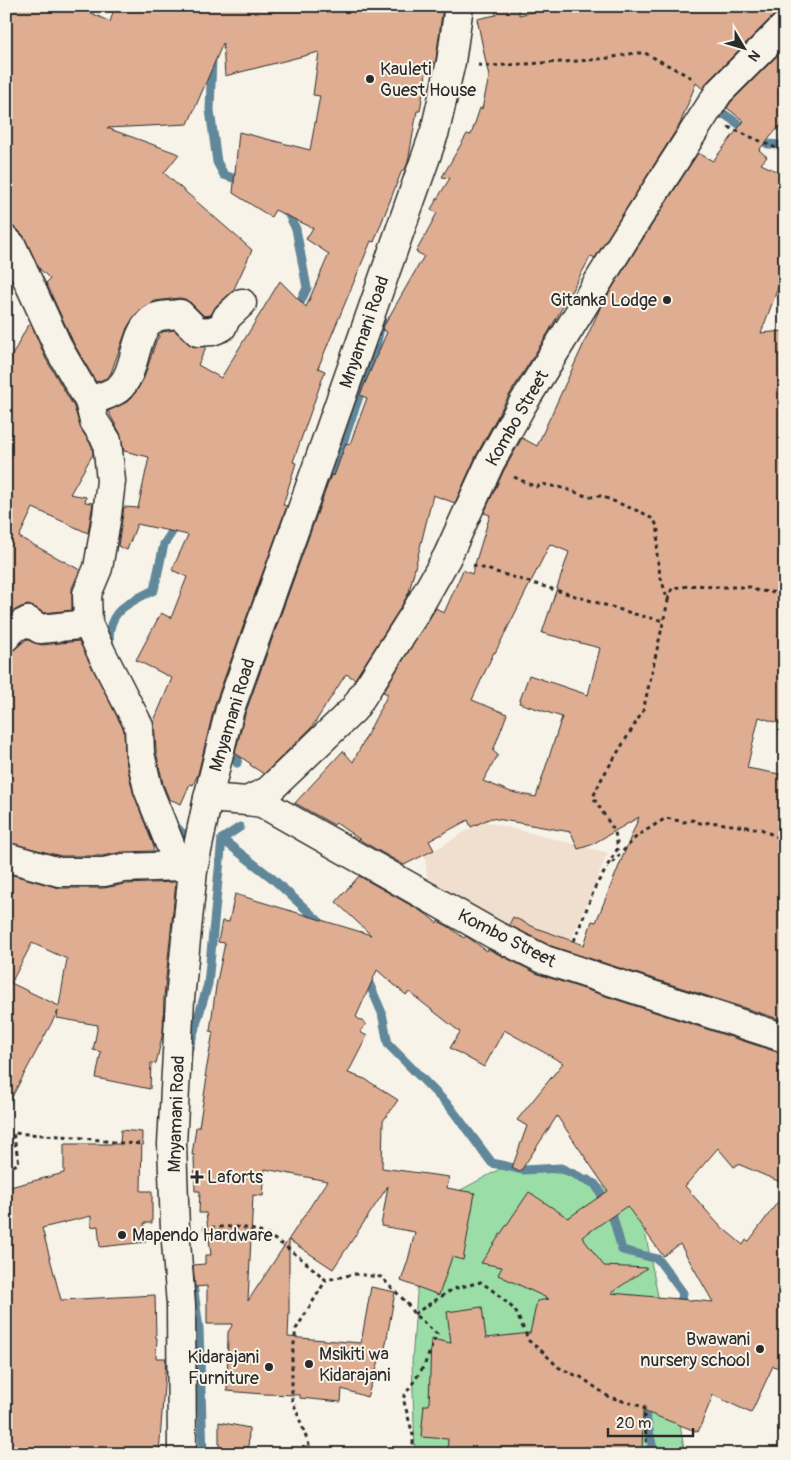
<svg xmlns="http://www.w3.org/2000/svg" width="791" height="1460" viewBox="0 0 791 1460" font-family="Pangolin,sans-serif">
<style>
.built{fill:#f0dece}
.green{fill:#9bdda7;stroke:#638469}
.lines{fill:none;stroke-linecap:round;stroke-linejoin:round}
.stream{stroke:#60879a;stroke-width:9}
.building{fill:#dfae92;stroke:#2b2b2b;fill-rule:evenodd}
.minor-casing{stroke:#2b2b2b;stroke-width:31}
.tertiary-casing{stroke:#2b2b2b;stroke-width:31}
.path{stroke:#2b2b2b;stroke-width:3;stroke-dasharray:4 4;stroke-linecap:butt}
.minor{stroke:#f7f3e8;stroke-width:28}
.tertiary{stroke:#f7f3e8;stroke-width:28}
.poi-dot{fill:#2b2b2b;stroke:#f7f3e8;stroke-width:2}
.labels{text-anchor:middle;stroke-width:4;stroke-linejoin:round;paint-order:stroke}
.poi-label{font-size:18px;fill:#2b2b2b;stroke:#f7f3e8;text-anchor:start}
.street-label{font-size:18px;fill:#2b2b2b;stroke:#f7f3e8}
</style>
<rect width="100%" height="100%" fill="#f7f3e8"/>
<filter id="ink" filterUnits="userSpaceOnUse"><feTurbulence type="fractalNoise" baseFrequency=".02" numOctaves="2"/><feDisplacementMap in="SourceGraphic" scale="10" xChannelSelector="R" yChannelSelector="G"/><feConvolveMatrix kernelMatrix="1 2 1 2 8 2 1 2 1" color-interpolation-filters="sRGB"/></filter>
<g filter="url(#ink)">
<path class="built" d="M483 821 608 853 564 957 428 885 425 856Z"/>
<path class="green" d="M502 1168 589 1176 642 1217 659 1301 685 1454H415L412 1362 423 1210Z"/>
<g class="lines">
<g class="stream">
<path d="M212 58 210 110 217 162 224 175 245 182"/>
<path d="M711 116 724 114 768 144 780 145 785 148"/>
<path d="M285 207 296 229 307 288 296 311"/>
<path d="M483 449 494 426 505 411"/>
<path d="M328 486 375 350 382 320"/>
<path d="M110 647C105 611 127 604 154 590L164 544 178 523"/>
<path d="M259 676 268 644 295 576"/>
<path d="M237 763 240 744"/>
<path d="M171 821 185 836"/>
<path d="M222 839 272 878 324 926"/>
<path d="M222 839 240 827"/>
<path d="M366 976 382 1013 388 1044 450 1107 492 1163 523 1170 561 1168 595 1184 611 1210 622 1250 658 1259 683 1293 678 1310"/>
<path d="M189 1048 208 984 222 839"/>
<path d="M191 1270 199 1328 203 1454"/>
<path d="M649 1401 645 1412 654 1454"/>
</g>
</g>
<g class="building">
<path d="M6 6H77L110 22 115 6H443L436 59 435 63 428 61 420 111H417L408 162 405 170H402L374 242 371 241 318 368 325 371 293 462 296 463 283 505 287 506 215 704 198 774 193 785 190 784 181 804 169 799 163 784 156 751 154 721 172 678 136 660 161 613 171 618 187 577 172 570 188 535 137 524 127 550 118 546 124 507 138 508 149 457 124 451 120 433 108 411 127 402 136 392 144 378 156 341 162 332 174 330 192 346 206 347 198 365 221 378 280 281 306 307 329 254 306 239 313 228 275 210 271 217 233 193 239 132 310 150 320 96 313 95 319 52 225 76 223 43 188 124 107 128 179 154 164 173 252 250 233 291 216 306 211 315 204 316 191 303 185 299 179 298 155 301 142 308 133 318 127 328 111 373 107 378 96 382 74 344 46 283 50 279 39 268 23 235 17 229 10 225H6Z"/>
<path d="M495 6H519V15L560 6H785V11H780L774 15 708 81 703 89 696 83 680 124 595 258 591 256 548 333 508 397 476 456 455 503 433 495 409 592 401 607 355 679 346 674 312 727 264 774 250 765 251 764 235 753 245 714 331 475 334 476 346 443 350 444 367 398 360 395 387 332 382 329 424 256 416 252 437 213 431 209 450 178 442 177 467 134 471 135 480 108 482 109 489 77 477 19 496 15Z"/>
<path d="M785 48V120L759 150 767 157 761 164 785 175V269L761 333 785 331V725L759 717 747 768 785 775V795L780 818 785 820V1021L551 946 509 925 513 917 536 928 584 945 592 921 596 922 639 817 591 845 578 849 571 832 491 818 471 827 468 820 429 841 434 850 404 865 365 843 336 823 334 825 295 803 343 751 353 762 388 694 383 692 436 608 444 613 463 570 472 574 490 515 484 513 504 470 522 438 537 446 601 306 637 248 698 153 713 161 744 121 727 108 731 102ZM550 544 569 552 542 633 600 648 588 695 529 675 519 703 562 717 536 797 511 792 483 781 498 755 493 751 507 714 472 700 494 652 495 653Z"/>
<path d="M31 324 46 359 74 407 81 429 92 446 93 454 70 494 86 497 85 502 93 503 88 533 33 508 19 537 80 570 72 588V610L44 613 36 608 28 605 21 607 6 615V367L27 327Z"/>
<path d="M27 639 32 642 42 645 79 641 124 730 125 756 133 792 154 847 153 851 122 852 102 856H61L6 842V652H11Z"/>
<path d="M6 873 59 888H104L125 884 176 882 164 997 163 1032 156 1064 151 1063 150 1089 96 1078 101 1052 93 1050 98 1025 57 1018 58 1011 6 1108ZM32 943 67 959 59 1006 11 983Z"/>
<path d="M359 876 426 914 437 923 438 921 449 927 464 938 466 936 487 951 488 949 538 974 780 1053H785V1184L738 1164 734 1167 718 1148 685 1186 718 1224 743 1245 746 1240 749 1241 785 1192V1370L773 1366 751 1413 713 1395 698 1432 643 1411 642 1454H447L448 1439 421 1437 424 1405H429L431 1339 451 1343 447 1312 482 1307 486 1338 530 1333 537 1301 549 1299 498 1275 502 1267 481 1263 529 1192 568 1218 608 1191 557 1116 520 1172 512 1168 527 1126 517 1120 563 1063 504 1030 484 1067 450 1048 460 1032 409 992 406 995 377 970 356 1017 366 1024 360 1032 367 1036 348 1073 365 1079 398 1100 383 1121 382 1168 449 1177 447 1188 475 1193 463 1260 452 1257 439 1295 401 1281 408 1260 415 1232 381 1226 388 1186 333 1269 289 1240V1313L288 1337 361 1343 371 1287 395 1292 385 1349H383L367 1397 342 1389 341 1402 300 1398V1395L263 1394 227 1391 228 1332 233 1324H207V1286L195 1287 193 1265 205 1264V1255H211L206 1213H199L200 1191H195L194 1155H192L196 1127H199L207 1077H205L213 1032 210 1031 216 986 225 943 218 942 222 921 229 922 235 894 371 935 336 902ZM265 1169 327 1181 248 1301 253 1195 263 1196ZM627 1206 663 1256 680 1244 713 1302 611 1293 647 1268 604 1266 582 1237Z"/>
<path d="M121 1130 142 1132 141 1191H152V1223H144L146 1242 100 1247 98 1226 91 1227V1216L42 1228 61 1300 155 1295 156 1338H157L156 1358H166L159 1454H6V1188L64 1173V1144H120Z"/>
<path d="M219 1422 249 1428 248 1454H219Z"/>
</g>
<g class="lines">
<defs>
<g id="minor">
<path d="M6 240 12 246 60 351 89 401 94 421 107 441 111 481 107 515 98 568 87 594 88 624 101 652 139 726 140 753 148 789 173 852 182 866 193 870"/>
<path d="M89 401C98 398 110 395 118 389 138 372 132 334 153 319 159 315 172 315 180 314L198 332 212 331 222 327 227 317 242 303"/>
<path d="M6 637 14 628 28 621 40 629 88 624"/>
<path d="M208 798 247 801 268 791 354 709 414 615 447 557 490 463 522 405 624 240 719 92 785 26"/>
<path d="M247 801 262 803 495 935 545 960 785 1038"/>
<path d="M6 857 59 872H104L123 868 182 866"/>
</g>
<path id="tertiary" d="M182 1454 181 1305 175 1229 172 1144 180 999 193 870 208 798 230 709 301 512 435 131 451 62 459 6"/>
</defs>
<use href="#minor" class="minor-casing"/>
<use href="#tertiary" class="tertiary-casing"/>
<g class="path">
<path d="M478 65 488 66 579 61 608 58 635 53H645L694 79"/>
<path d="M728 127 785 152"/>
<path d="M514 477 536 487 542 484 563 488 589 497 601 496 643 513 654 520 658 528 657 556 660 575 668 601 643 711 602 778 593 797 615 832 618 848 606 868"/>
<path d="M473 565 638 615 664 621"/>
<path d="M668 600 672 588 697 585 713 587H750L758 591 785 593"/>
<path d="M612 863 637 836 666 818 684 822 692 820 703 824 710 822 761 829 785 841"/>
<path d="M574 941 596 885 607 868"/>
<path d="M6 1170 19 1163 13 1133 76 1137 121 1143 144 1144"/>
<path d="M203 1228C221 1227 240 1225 257 1231 279 1238 309 1265 326 1280L355 1274 381 1277 406 1302 414 1314 437 1334 424 1366 403 1398 413 1435V1454"/>
<path d="M414 1314 453 1289 481 1282 496 1293 515 1310 529 1341 544 1353 558 1367 575 1375H578L609 1397 644 1407 647 1454"/>
<path d="M310 1454V1448L292 1399V1358L296 1329 326 1280"/>
</g>
<use href="#minor" class="minor"/>
<use href="#tertiary" class="tertiary"/>
</g>
</g>
<g class="poi-dot">
<circle cx="370" cy="79" r="5"/>
<circle cx="667" cy="300" r="5"/>
<path d="M194.5 1169.5h5v5h5v5h-5v5h-5v-5h-5v-5h5z"/>
<circle cx="122" cy="1235" r="5"/>
<circle cx="760" cy="1349" r="5"/>
<circle cx="309" cy="1364" r="5"/>
<circle cx="269" cy="1367" r="5"/>
</g>
<g class="labels">
<g class="poi-label">
<text x="380" y="75">Kauleti<tspan x="380" dy="21">Guest House</tspan></text>
<text x="657" y="306" text-anchor="end">Gitanka Lodge</text>
<text x="207" y="1183">Laforts</text>
<text x="132" y="1241">Mapendo Hardware</text>
<text x="750" y="1345" text-anchor="end">Bwawani<tspan x="750" dy="21">nursery school</tspan></text>
<text x="319" y="1360">Msikiti wa<tspan x="319" dy="21">Kidarajani</tspan></text>
<text x="259" y="1363" text-anchor="end">Kidarajani<tspan x="259" dy="21">Furniture</tspan></text>
</g>
<g class="street-label">
<text transform="translate(364 332) rotate(-71)" y="6">Mnyamani Road</text>
<text transform="translate(517 418) rotate(-60)" y="6">Kombo Street</text>
<text transform="translate(232 715) rotate(-73)" y="6">Mnyamani Road</text>
<text transform="translate(507 938) rotate(27)" y="6">Kombo Street</text>
<text transform="translate(176 1114) rotate(-88)" y="6">Mnyamani Road</text>
</g>
</g>
<rect width="791" height="1460" fill="none" stroke="#f7f3e8" stroke-width="25"/>
<rect x="12" y="12" width="766" height="1435" fill="none" stroke="#2b2b2b" stroke-width="2" filter="url(#ink)"/>
<g transform="translate(744 48) rotate(128)" stroke="#f7f3e8" stroke-width="4" paint-order="stroke">
<path d="M0-4L9 19L0 12L-9 19Z" fill="#2b2b2b"/>
<text y="-8" font-size="14" font-weight="bold" text-anchor="middle" fill="#2b2b2b">N</text>
</g>
<path d="M608 1428v8h85v-8" fill="none" stroke="#2b2b2b" stroke-width="2.5"/>
<text x="616" y="1428" font-size="15" fill="#2b2b2b" stroke="#f7f3e8" stroke-width="4" paint-order="stroke">20 m</text>
</svg>
